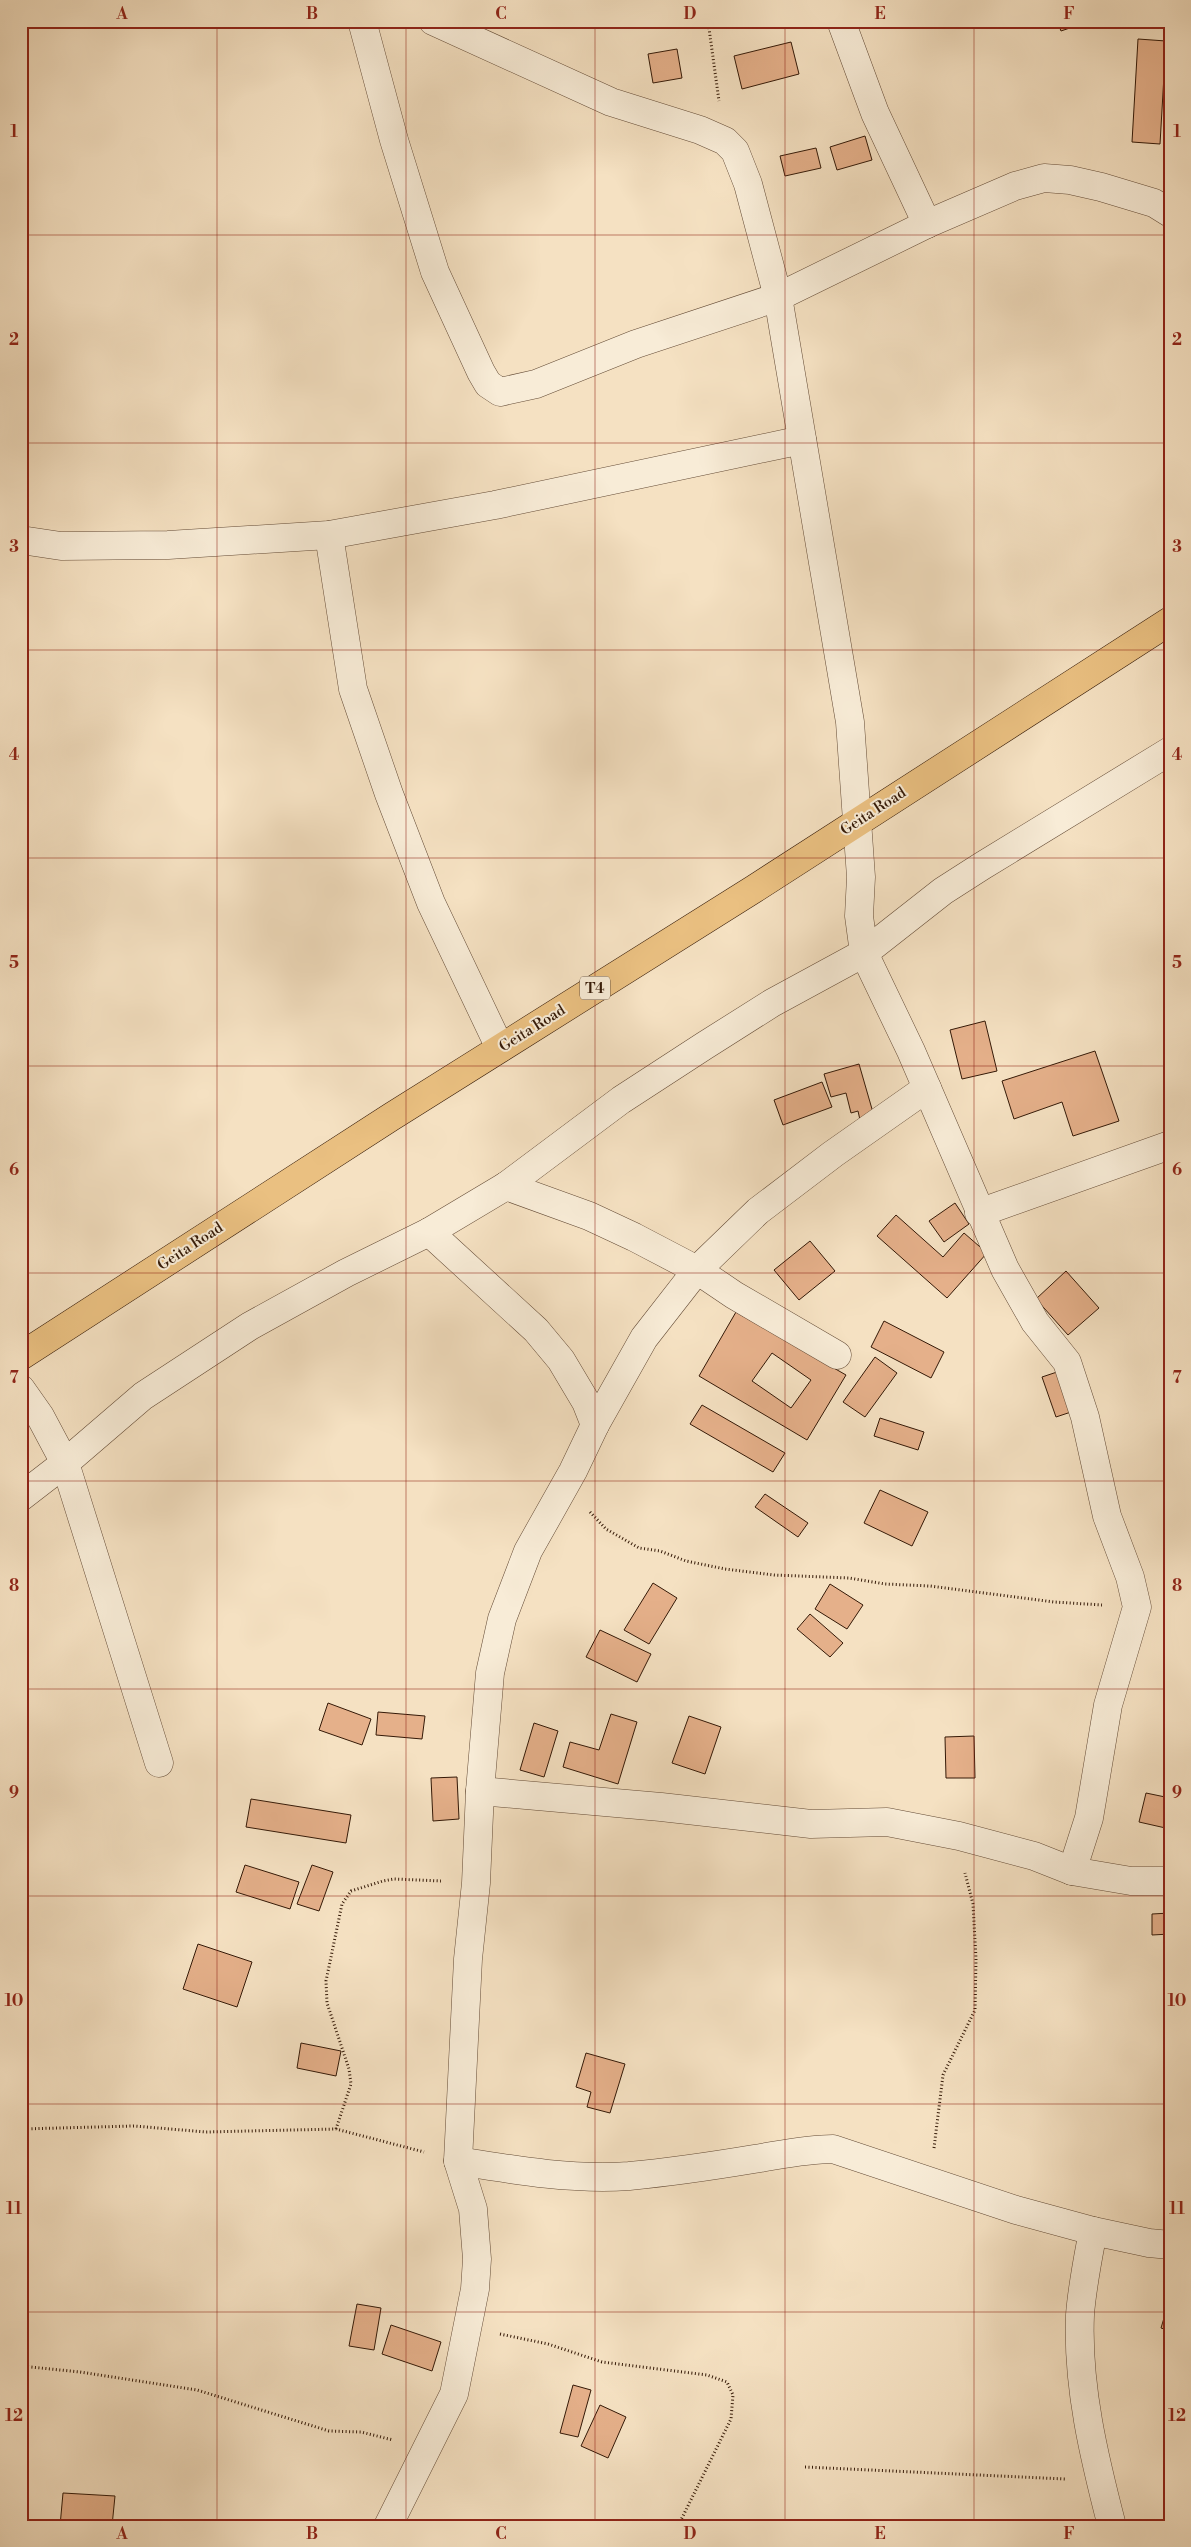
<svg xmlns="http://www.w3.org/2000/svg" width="1191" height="2547" viewBox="0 0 1191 2547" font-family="'Libre Bodoni',serif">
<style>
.building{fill:#e5b08a;stroke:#341907;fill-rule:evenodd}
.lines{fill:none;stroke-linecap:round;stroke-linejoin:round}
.minor-casing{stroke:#644b36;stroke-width:29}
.trunk-casing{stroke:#341907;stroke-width:29}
.path{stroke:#341907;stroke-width:3;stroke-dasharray:1 2.5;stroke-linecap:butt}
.minor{stroke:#f8ecd7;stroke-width:28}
.trunk{stroke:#eac081;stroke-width:28}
.grid{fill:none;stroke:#8f2418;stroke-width:1;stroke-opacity:0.55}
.labels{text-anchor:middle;stroke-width:4;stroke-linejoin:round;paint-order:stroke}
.shield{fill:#f8ecd7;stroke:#6f5845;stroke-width:1}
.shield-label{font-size:14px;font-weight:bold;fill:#341907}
.street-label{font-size:15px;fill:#341907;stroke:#f8ecd7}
.neatline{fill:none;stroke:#8f2418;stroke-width:2}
.grid-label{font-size:16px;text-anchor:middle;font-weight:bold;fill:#8f2418}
</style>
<rect width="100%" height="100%" fill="#f5e1c2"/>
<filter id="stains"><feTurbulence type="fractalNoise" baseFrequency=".004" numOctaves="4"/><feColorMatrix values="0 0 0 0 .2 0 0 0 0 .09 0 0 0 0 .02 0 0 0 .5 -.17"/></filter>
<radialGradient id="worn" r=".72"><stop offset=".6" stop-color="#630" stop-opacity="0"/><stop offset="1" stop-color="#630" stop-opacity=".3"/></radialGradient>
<g class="building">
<path d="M1057 21H1090L1061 31Z"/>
<path d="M1138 39 1166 41 1160 144 1132 142Z"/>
<path d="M791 42 799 74 742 89 734 56Z"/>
<path d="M677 49 682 78 653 83 648 54Z"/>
<path d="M865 136 872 160 837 170 830 147Z"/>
<path d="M816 148 821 168 785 176 780 156Z"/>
<path d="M985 1021 997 1071 962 1079 950 1030Z"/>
<path d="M1095 1051 1119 1121 1073 1136 1062 1102 1014 1119 1002 1081Z"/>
<path d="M859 1064 874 1116 860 1120 858 1111 851 1113 846 1093 831 1097 824 1074Z"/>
<path d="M822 1082 832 1107 783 1125 774 1100Z"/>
<path d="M955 1203 969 1224 944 1242 929 1221Z"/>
<path d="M896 1215 943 1257 964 1233 987 1253 947 1298 877 1236Z"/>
<path d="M810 1241 835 1271 799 1300 774 1270Z"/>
<path d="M1066 1271 1099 1308 1068 1335 1036 1299Z"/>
<path d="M736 1312 846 1375 807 1440 699 1376ZM772 1353 811 1380 791 1408 752 1381Z"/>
<path d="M884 1321 944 1352 931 1378 871 1347Z"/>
<path d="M875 1357 897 1373 865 1417 843 1402Z"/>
<path d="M1060 1371 1074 1411 1056 1417 1042 1377Z"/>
<path d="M702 1405 785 1453 773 1472 690 1424Z"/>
<path d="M880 1418 924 1432 918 1450 874 1436Z"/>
<path d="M880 1490 928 1512 912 1546 864 1523Z"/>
<path d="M765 1494 808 1523 798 1537 755 1507Z"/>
<path d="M653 1583 677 1598 649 1644 624 1630Z"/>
<path d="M830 1584 863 1605 847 1629 815 1609Z"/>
<path d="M810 1614 843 1643 830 1657 797 1629Z"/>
<path d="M600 1630 651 1654 637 1682 586 1657Z"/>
<path d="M328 1703 371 1719 362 1745 319 1730Z"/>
<path d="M378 1712 425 1716 422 1739 376 1735Z"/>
<path d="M611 1714 637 1722 618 1784 563 1767 570 1742 599 1750Z"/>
<path d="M689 1716 721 1727 705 1774 672 1763Z"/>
<path d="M534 1723 558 1731 544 1777 520 1770Z"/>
<path d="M974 1736 975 1778H946L945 1737Z"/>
<path d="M457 1777 459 1819 433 1821 431 1778Z"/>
<path d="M1146 1793 1170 1798V1829L1139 1822Z"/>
<path d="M251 1799 351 1815 346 1843 246 1827Z"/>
<path d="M245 1865 299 1882 290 1909 236 1892Z"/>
<path d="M312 1865 333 1872 319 1911 297 1904Z"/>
<path d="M1170 1913V1934L1152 1935V1914Z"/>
<path d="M198 1944 252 1962 237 2007 183 1989Z"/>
<path d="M301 2043 341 2051 336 2076 297 2068Z"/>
<path d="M586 2053 625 2064 610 2113 587 2107 591 2092 576 2087Z"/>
<path d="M1170 2298V2331L1161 2328Z"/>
<path d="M357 2304 381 2308 374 2350 349 2346Z"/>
<path d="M391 2325 441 2342 432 2371 382 2354Z"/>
<path d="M573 2385 591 2390 578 2437 560 2433Z"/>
<path d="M600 2405 626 2417 608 2458 581 2446Z"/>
<path d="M63 2493 115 2496 112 2526H60Z"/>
</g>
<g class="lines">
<defs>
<g id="minor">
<path d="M362 21 394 140 435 272 481 372 488 384 500 392 536 384 636 344 778 297 927 224 1015 186 1044 178 1070 180 1101 187 1154 203 1170 213"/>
<path d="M433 21 611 102 700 130 725 141 735 151 748 184 778 297 850 722 861 877 859 916 864 953 911 1051 1005 1269 1035 1322 1067 1362 1085 1417 1107 1516 1130 1577 1137 1607 1108 1705 1089 1818 1072 1871"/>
<path d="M841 21 875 113 927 224"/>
<path d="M329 535 353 689 389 794 431 903 500 1048"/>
<path d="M21 540 61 546 168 545 329 535 495 505 802 440"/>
<path d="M506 1186 589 1216 634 1237 697 1270 734 1295 837 1355"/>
<path d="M979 1213 1170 1145"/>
<path d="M21 1389 40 1416 65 1463 159 1763"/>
<path d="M595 1425 644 1338 697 1270 758 1211 833 1154 927 1088"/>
<path d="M21 1497 65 1463 143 1396 250 1326 346 1273 429 1232 506 1186 621 1100 704 1046 772 1003 864 953 943 891 982 866 1170 751"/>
<path d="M480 1791 661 1807 811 1824 887 1822 959 1836 1034 1856 1072 1871 1131 1881H1170"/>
<path d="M458 2161C514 2170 572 2180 629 2176 671 2172 712 2166 754 2159 780 2155 806 2149 833 2149L1016 2210 1093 2231 1149 2243 1170 2245"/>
<path d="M1093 2231C1088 2258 1082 2287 1080 2315 1077 2386 1094 2457 1112 2526"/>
<path d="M388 2526 454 2394 475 2289 477 2259 473 2209 458 2161 468 1959 476 1883 480 1791 490 1673 502 1619 528 1551 573 1471 595 1425 586 1402 561 1360 536 1330 429 1232"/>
</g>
<path id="trunk" d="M21 1356 391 1117 754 889 1170 621"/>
</defs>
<use href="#minor" class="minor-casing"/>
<use href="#trunk" class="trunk-casing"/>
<g class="path">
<path d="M708 21 719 101"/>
<path d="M590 1512 606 1529 639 1548 660 1551 686 1561 725 1569 774 1575 849 1578 885 1584 930 1586 1054 1602 1102 1605"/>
<path d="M21 2129 134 2126 206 2132 336 2129 424 2152"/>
<path d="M336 2129 351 2084 349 2069 327 2003 326 1981 342 1904 351 1891 383 1881 394 1879 441 1881"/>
<path d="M934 2148 943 2075 975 2010 976 1959 973 1904 965 1873"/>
<path d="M500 2334 548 2344 602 2362 707 2375 727 2382 733 2395 731 2419 678 2526"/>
<path d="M21 2366 80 2372 197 2390 329 2431 361 2432 393 2440"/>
<path d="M805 2467 1065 2479"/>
</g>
<use href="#minor" class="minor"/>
<use href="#trunk" class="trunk"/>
</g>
<path class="grid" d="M217 21V2526M406 21V2526M595 21V2526M785 21V2526M974 21V2526M21 235H1170M21 443H1170M21 650H1170M21 858H1170M21 1066H1170M21 1273H1170M21 1481H1170M21 1689H1170M21 1896H1170M21 2104H1170M21 2312H1170"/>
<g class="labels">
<rect class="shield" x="580" y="976.5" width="30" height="23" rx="4"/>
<g class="shield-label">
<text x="595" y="993">T4</text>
</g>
<g class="street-label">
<text transform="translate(873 811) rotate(-33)" y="5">Geita Road</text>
<text transform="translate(532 1028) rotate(-32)" y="5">Geita Road</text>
<text transform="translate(190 1246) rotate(-33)" y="5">Geita Road</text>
</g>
</g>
<rect width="1191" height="2547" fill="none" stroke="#f5e1c2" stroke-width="55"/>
<rect x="28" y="28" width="1136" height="2492" class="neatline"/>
<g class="grid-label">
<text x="122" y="19">A</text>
<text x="312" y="19">B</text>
<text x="501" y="19">C</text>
<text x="690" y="19">D</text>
<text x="880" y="19">E</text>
<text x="1069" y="19">F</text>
<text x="14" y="137">1</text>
<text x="1177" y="137">1</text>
<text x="14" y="345">2</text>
<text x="1177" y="345">2</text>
<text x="14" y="552">3</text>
<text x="1177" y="552">3</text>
<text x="14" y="760">4</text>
<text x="1177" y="760">4</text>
<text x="14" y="968">5</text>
<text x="1177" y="968">5</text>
<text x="14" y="1175">6</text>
<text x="1177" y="1175">6</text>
<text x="14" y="1383">7</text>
<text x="1177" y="1383">7</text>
<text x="14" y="1591">8</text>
<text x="1177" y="1591">8</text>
<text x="14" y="1798">9</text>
<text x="1177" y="1798">9</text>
<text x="14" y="2006">10</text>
<text x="1177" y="2006">10</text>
<text x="14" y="2214">11</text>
<text x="1177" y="2214">11</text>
<text x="14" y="2421">12</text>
<text x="1177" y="2421">12</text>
<text x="122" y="2539">A</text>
<text x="312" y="2539">B</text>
<text x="501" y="2539">C</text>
<text x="690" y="2539">D</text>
<text x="880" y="2539">E</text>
<text x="1069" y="2539">F</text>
</g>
<rect width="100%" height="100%" filter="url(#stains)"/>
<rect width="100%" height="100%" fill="url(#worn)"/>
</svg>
